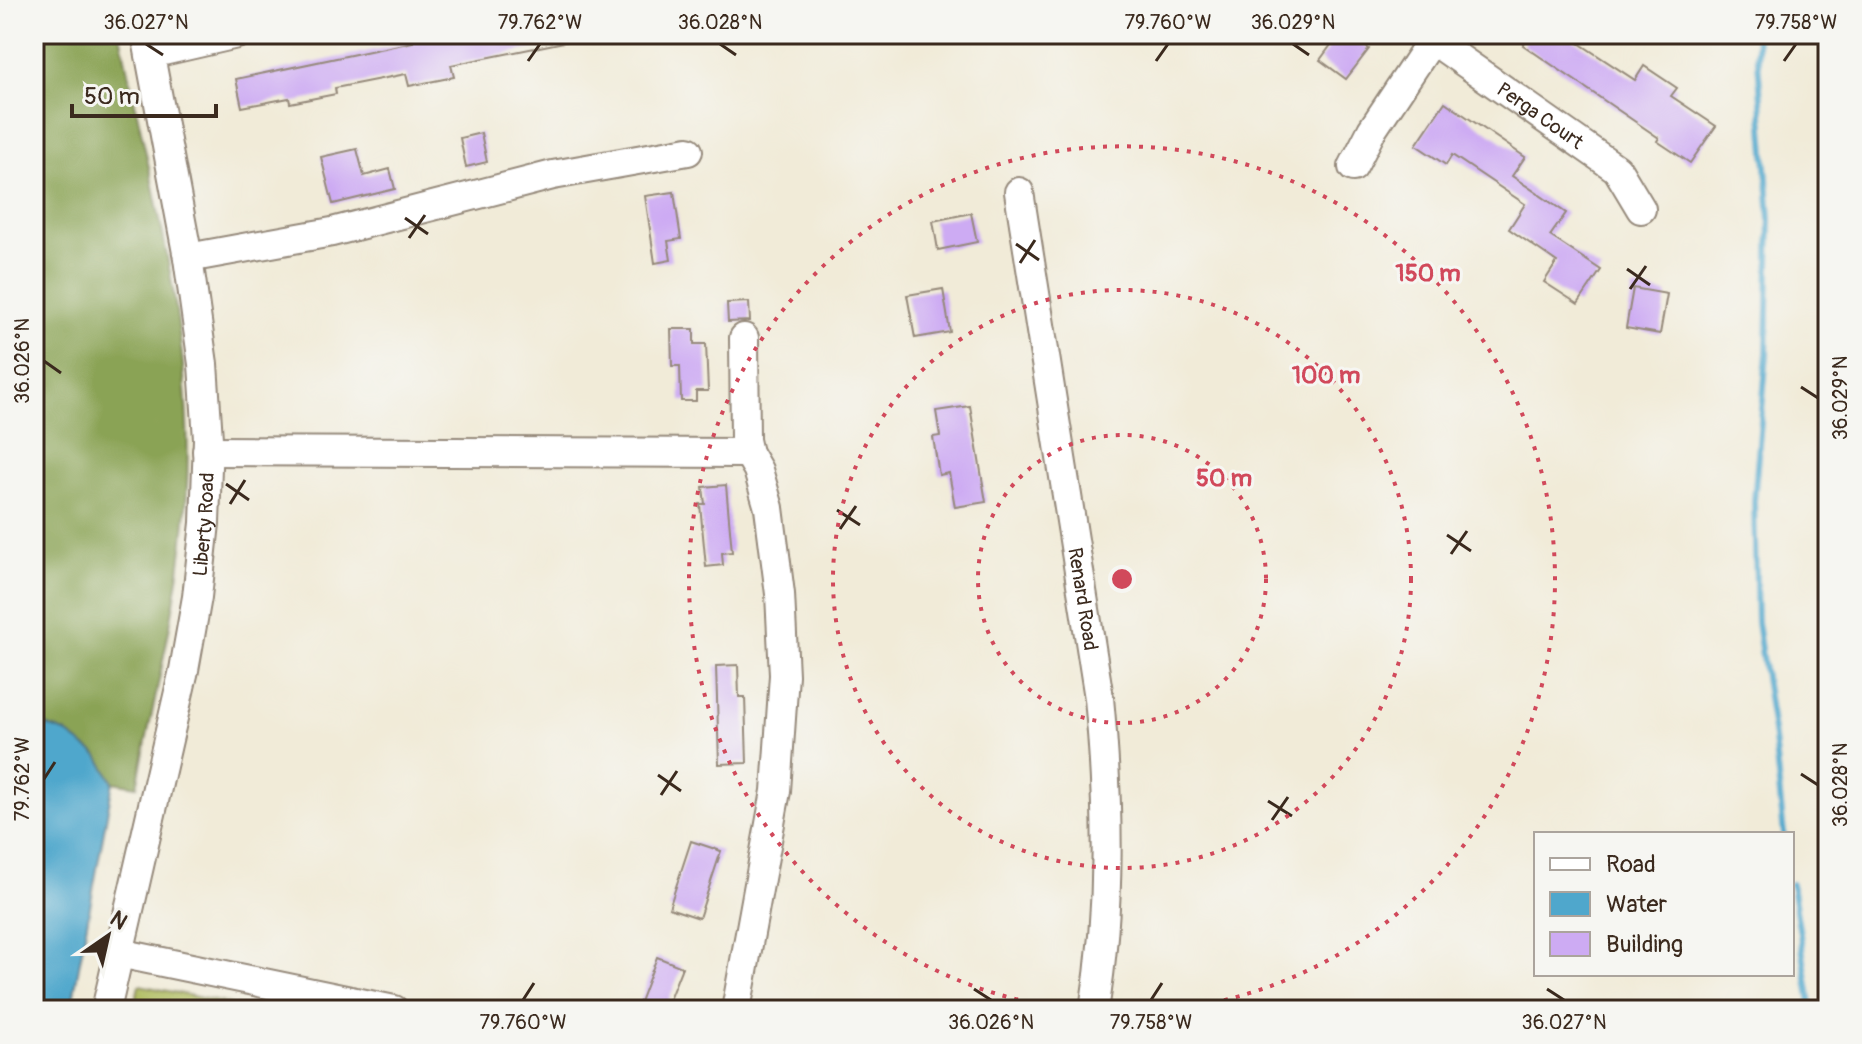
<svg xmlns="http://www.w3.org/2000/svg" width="1862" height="1044" viewBox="0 0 1862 1044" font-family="Pangolin,sans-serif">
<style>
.green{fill:#aebb5d;stroke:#74723e;stroke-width:2}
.forest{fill:#8aa354;stroke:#626639;stroke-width:2}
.water{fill:#4fa7cc;stroke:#456875;stroke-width:2}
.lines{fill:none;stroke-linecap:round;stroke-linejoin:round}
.stream{stroke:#4fa7cc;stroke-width:6}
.building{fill:#cdabf3}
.minor-casing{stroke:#968a7b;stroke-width:32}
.minor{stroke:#fff;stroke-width:28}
.ticks{fill:none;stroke:#3b2a1e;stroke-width:3}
.ring{fill:none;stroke:#d1495b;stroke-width:4;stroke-dasharray:4 8}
.labels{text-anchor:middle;stroke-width:6;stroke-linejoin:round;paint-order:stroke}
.street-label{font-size:20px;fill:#3b2a1e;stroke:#f6f6f2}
.centre{fill:#d1495b;stroke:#f6f6f2;stroke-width:4}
.ring-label{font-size:24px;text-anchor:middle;font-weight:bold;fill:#d1495b;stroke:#f6f6f2;stroke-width:6;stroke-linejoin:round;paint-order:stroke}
.neatline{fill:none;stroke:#3b2a1e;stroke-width:3}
.ticks-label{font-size:20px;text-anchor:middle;fill:#3b2a1e}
</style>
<rect width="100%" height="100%" fill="#f6f6f2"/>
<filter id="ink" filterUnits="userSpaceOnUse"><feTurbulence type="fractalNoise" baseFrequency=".0125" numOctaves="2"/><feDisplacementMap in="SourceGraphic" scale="16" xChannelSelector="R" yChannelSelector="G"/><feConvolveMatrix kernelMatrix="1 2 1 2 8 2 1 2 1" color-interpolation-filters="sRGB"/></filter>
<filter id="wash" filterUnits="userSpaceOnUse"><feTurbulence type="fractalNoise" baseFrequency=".006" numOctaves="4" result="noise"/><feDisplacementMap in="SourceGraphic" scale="32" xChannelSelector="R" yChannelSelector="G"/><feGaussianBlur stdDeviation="1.8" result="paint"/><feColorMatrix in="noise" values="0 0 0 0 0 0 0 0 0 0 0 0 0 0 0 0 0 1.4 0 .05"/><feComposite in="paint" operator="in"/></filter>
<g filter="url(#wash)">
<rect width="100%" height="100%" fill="#f1ebd8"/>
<path class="green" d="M139 985H140L258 1010H134Z"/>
<path class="forest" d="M34 34H120C151 183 194 335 187 488 183 588 156 688 137 786L113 782 98 756 65 732 34 721Z"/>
<path class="water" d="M34 721 65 732 98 756 113 782 71 1010H34Z"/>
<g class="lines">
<g class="stream">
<path d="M1756 34 1770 219 1767 353 1754 501 1757 622 1774 738 1784 834"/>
<path d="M1792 884 1812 1010"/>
</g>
</g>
<g id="blocks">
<g class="building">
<path d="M435 34H568L569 41 451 65 454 77 409 86 406 74 335 88 336 94 290 103 289 98 242 107 236 79 413 42V39Z"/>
<path d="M1339 34H1349L1369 49 1346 79 1320 60Z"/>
<path d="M1531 34H1565L1635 80 1644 66 1677 88 1671 96 1716 126 1690 163 1657 141 1659 138 1523 45Z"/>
<path d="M1445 102 1525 157 1512 176 1566 213 1550 236 1601 270 1578 304 1544 282 1557 262 1509 229 1525 204 1452 155 1446 165 1416 145Z"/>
<path d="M481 133 487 162 466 167 460 138Z"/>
<path d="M357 149 364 176 390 169 395 189 333 204 321 157Z"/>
<path d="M674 192 681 239 668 241 671 260 655 263 645 196Z"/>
<path d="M971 213 977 242 938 250 933 221Z"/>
<path d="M1633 288 1667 294 1660 334 1626 328Z"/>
<path d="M943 289 950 332 915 338 907 295Z"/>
<path d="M749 302 750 321 728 322 727 303Z"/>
<path d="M671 329H694V344H706L708 391H696V401H681L680 366H672Z"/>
<path d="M970 406 986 502 955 507 949 473 939 475 933 437 940 436 936 411Z"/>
<path d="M726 485 732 552 722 553 723 565 706 567 700 504H705L703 487Z"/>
<path d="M738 665 739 697H745L747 763 719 764 716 666Z"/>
<path d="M691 841 721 851 699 918 669 908Z"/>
<path d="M657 957 682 967 665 1010H637Z"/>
</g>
</g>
</g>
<g filter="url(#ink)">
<use href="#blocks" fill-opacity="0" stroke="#968a7b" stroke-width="2"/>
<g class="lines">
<defs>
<g id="minor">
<path id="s1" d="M1424 34 1617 169 1641 209"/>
<path d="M150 54 237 34"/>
<path d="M1353 167 1372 130 1432 40"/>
<path id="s2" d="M1019 192 1099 698C1109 803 1111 906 1094 1010"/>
<path d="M188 258 332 232 553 175 688 151"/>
<path d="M207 451 748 453"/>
<path d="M119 953 394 1010"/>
<path id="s3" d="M106 1010 184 670 197 597 205 523 208 439 203 364 188 258 146 34"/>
<path d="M736 1010 776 791 784 675 780 594 769 508 758 470 748 453 745 440 744 338"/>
</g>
</defs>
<use href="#minor" class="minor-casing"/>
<use href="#minor" class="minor"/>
</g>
</g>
<path class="ticks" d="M146 44 163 55M720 44 736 55M1293 44 1309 55M528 61 540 44M1156 61 1168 44M1784 61 1796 44M405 218 428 234M409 238 425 215M1016 244 1039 260M1020 263 1035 240M1627 269 1650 285M1630 289 1646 266M44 361 61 373M1801 387 1818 398M226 484 249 500M230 504 245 480M837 510 860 525M840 529 856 506M1447 535 1471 551M1451 554 1467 531M1801 774 1818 785M658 775 681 791M44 779 55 762M661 795 677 771M1268 801 1292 816M1272 820 1288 797M974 989 991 1000M1547 989 1564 1000M523 1000 534 983M1151 1000 1162 983"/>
<g class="ring">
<circle cx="1122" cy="579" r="144"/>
<circle cx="1122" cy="579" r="289"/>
<path d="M1077 1010A433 433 0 1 1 1167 1010"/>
</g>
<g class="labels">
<g class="street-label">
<text dy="7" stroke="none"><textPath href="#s1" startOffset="142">Perga Court</textPath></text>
<text dy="7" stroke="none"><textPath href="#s3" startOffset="496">Liberty Road</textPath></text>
<text dy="7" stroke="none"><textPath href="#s2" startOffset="412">Renard Road</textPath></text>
</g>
</g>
<circle cx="1122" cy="579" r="12" class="centre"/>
<g class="ring-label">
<text x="1428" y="281">150 m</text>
<text x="1326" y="383">100 m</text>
<text x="1224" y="486">50 m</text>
</g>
<rect width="1862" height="1044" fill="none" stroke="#f6f6f2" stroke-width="88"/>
<rect x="1534" y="832" width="260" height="144" fill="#f6f6f2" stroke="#aba49d" stroke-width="2"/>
<rect x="1550" y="858" width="40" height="12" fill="#ffffff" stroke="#aba49d" stroke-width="2"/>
<text x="1606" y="872" font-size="24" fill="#3b2a1e">Road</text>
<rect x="1550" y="892" width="40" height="24" fill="#4fa7cc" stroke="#aba49d" stroke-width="2"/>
<text x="1606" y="912" font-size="24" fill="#3b2a1e">Water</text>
<rect x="1550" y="932" width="40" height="24" fill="#cdabf3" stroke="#aba49d" stroke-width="2"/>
<text x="1606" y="952" font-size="24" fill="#3b2a1e">Building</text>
<g transform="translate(108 936) rotate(34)" stroke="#f6f6f2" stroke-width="6" paint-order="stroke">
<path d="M0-6L14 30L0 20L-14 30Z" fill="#3b2a1e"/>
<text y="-12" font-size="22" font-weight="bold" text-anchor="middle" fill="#3b2a1e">N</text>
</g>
<path d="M72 104v12h144v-12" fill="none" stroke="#3b2a1e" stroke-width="4"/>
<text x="84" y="104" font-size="24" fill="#3b2a1e" stroke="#f6f6f2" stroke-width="6" paint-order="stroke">50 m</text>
<rect x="44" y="44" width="1774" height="956" class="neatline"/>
<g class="ticks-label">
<text x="146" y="29">36.027°N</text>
<text x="540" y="29">79.762°W</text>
<text x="720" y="29">36.028°N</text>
<text x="1168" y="29">79.760°W</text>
<text x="1293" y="29">36.029°N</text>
<text x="1796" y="29">79.758°W</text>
<text transform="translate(22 361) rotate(-90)" y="7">36.026°N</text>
<text transform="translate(1840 398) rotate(-90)" y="7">36.029°N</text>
<text transform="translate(22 779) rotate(-90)" y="7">79.762°W</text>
<text transform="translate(1840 785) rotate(-90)" y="7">36.028°N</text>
<text x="523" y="1029">79.760°W</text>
<text x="991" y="1029">36.026°N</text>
<text x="1151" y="1029">79.758°W</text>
<text x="1564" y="1029">36.027°N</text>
</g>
</svg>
